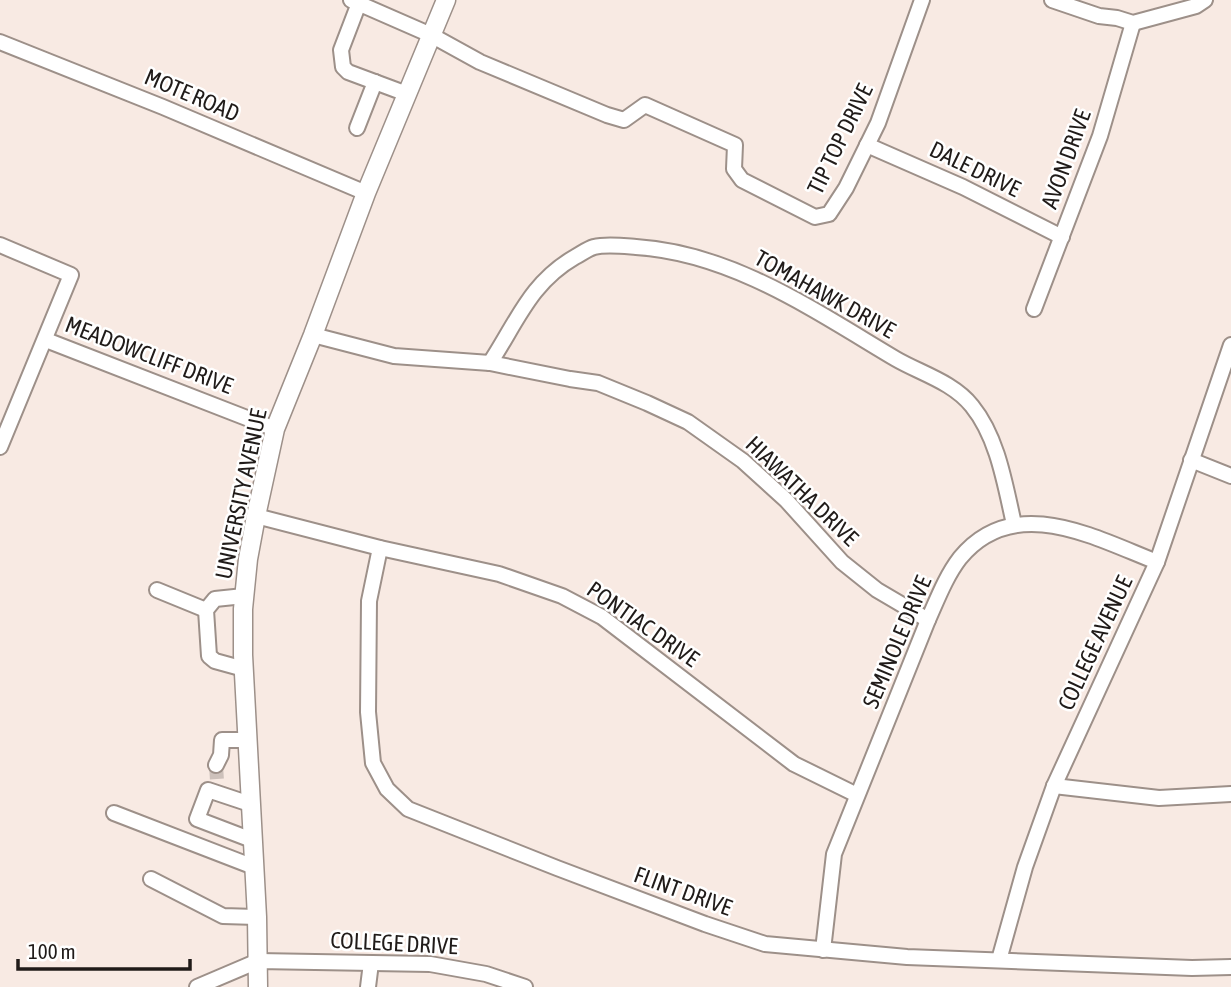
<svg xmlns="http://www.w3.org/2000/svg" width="1231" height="987" viewBox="0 0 1231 987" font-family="'Asap Condensed',sans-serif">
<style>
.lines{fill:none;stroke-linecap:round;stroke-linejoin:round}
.minor-tunnel{stroke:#cdc1bb;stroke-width:14;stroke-dasharray:14 7;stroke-linecap:butt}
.minor-casing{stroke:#9d9089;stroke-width:18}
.major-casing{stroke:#9d9089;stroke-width:21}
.minor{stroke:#fff;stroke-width:14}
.major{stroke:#fff;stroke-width:18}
.labels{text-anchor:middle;stroke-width:5;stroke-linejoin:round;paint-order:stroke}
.street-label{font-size:23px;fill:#201b19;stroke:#fff}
</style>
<rect width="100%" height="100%" fill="#f8eae3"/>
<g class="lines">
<path class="minor-tunnel" d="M216 765 217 781"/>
<defs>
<g id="minor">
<path d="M351 0 431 35 480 62 607 115 624 120 645 105 735 145 734 169 742 180 815 217 829 214 846 188 878 123 922 0"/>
<path d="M1052 0 1099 16 1117 18 1133 23 1196 6 1205 0"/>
<path d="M359 3 341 50 343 67 348 72 407 94"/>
<path d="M0 42 163 107 366 193"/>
<path d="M357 128 375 82"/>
<path d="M867 145 963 187 1062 237"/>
<path d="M0 245 71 275 0 447"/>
<path d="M1034 309 1100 136 1133 23"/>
<path d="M313 335 394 356 490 363 570 379 598 383 647 403 688 422 743 461 786 500 842 562 877 590 928 620"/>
<path d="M46 340 275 429"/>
<path d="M490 363C517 322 530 283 575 257 581 254 587 249 594 247 606 244 623 246 636 247 732 253 815 311 896 359 920 373 953 382 972 406 998 438 1005 485 1014 524"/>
<path d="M1191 460 1231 476"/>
<path d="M256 516 380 548 499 574 562 596 602 617 794 764 857 795"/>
<path d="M380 548 369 601 368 712 373 763 387 789 408 809 557 868 705 924 765 944 907 957 1192 968 1231 967"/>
<path d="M157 590 206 610"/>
<path d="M244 669 215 661 209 656 206 610 215 599 244 596"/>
<path d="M216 765 221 755 222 740H248"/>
<path d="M1054 786 1159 798 1231 794"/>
<path d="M250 804 208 790 197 819 252 840"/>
<path d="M114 813 254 867"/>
<path d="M151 879 223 916 257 917"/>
<path d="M823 950 834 854 928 620C937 600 946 576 960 558 1014 492 1095 538 1157 562"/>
<path d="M999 960 1025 867 1054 786 1157 562 1231 345"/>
<path d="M197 987 258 961 430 964 486 974 525 987"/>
<path d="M368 987 371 963"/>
</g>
<path id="major" d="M258 987 257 917 243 655V609L248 559 256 516 275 429 313 335 366 193 446 0"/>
</defs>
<use href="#minor" class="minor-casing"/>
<use href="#major" class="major-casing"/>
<use href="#minor" class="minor"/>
<use href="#major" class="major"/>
</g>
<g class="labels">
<g class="street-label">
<text transform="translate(192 95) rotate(23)" y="8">MOTE ROAD</text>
<text transform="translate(840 139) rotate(-64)" y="8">TIP TOP DRIVE</text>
<text transform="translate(1066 159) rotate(-70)" y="8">AVON DRIVE</text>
<text transform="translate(975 169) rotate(26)" y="8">DALE DRIVE</text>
<text transform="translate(825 294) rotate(29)" y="8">TOMAHAWK DRIVE</text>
<text transform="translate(149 355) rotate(21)" y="8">MEADOWCLIFF DRIVE</text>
<text transform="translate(802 491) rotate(44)" y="8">HIAWATHA DRIVE</text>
<text transform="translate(241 494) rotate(-78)" y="8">UNIVERSITY AVENUE</text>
<text transform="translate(643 624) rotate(35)" y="8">PONTIAC DRIVE</text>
<text transform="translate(897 642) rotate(-67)" y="8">SEMINOLE DRIVE</text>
<text transform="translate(1095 643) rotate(-65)" y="8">COLLEGE AVENUE</text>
<text transform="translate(683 891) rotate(20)" y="8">FLINT DRIVE</text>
<text transform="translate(394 943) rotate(3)" y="8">COLLEGE DRIVE</text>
</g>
</g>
<path d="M18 959v10h172v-10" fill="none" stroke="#201b19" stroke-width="3.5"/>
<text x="28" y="959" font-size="21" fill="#201b19" stroke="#ffffff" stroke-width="5" paint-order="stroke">100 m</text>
</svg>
